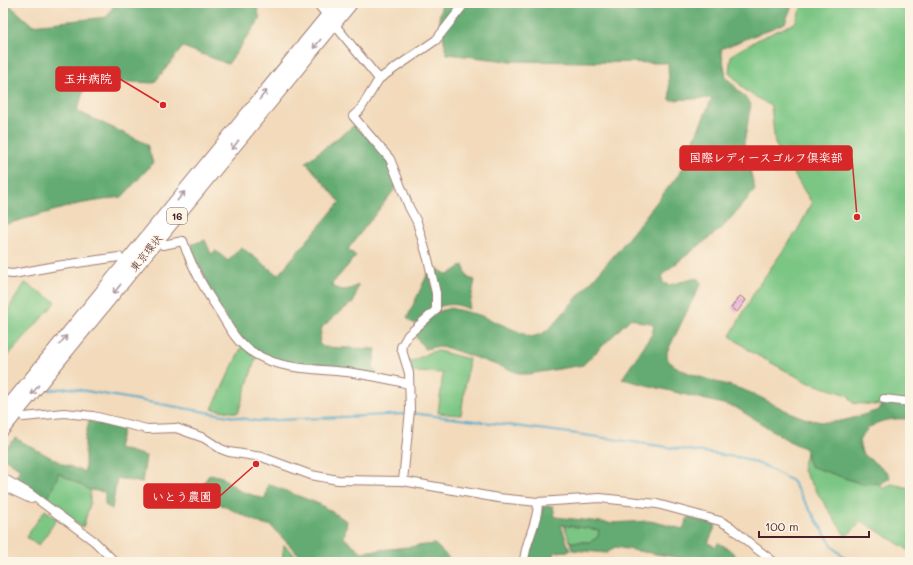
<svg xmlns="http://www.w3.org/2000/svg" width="913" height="565" viewBox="0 0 913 565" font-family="Mali,'Klee One',sans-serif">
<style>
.green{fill:#7bc684;stroke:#627258}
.forest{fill:#64ab72;stroke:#57654e}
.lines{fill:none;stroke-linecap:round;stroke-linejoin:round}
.stream{stroke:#4ca7ca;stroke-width:2}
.building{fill:#e5a4da}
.minor-casing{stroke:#9e7c73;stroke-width:10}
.trunk-casing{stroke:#9e7c73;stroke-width:15}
.minor{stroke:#fff;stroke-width:8}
.trunk{stroke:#fff;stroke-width:13}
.oneway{stroke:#ae9aa0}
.labels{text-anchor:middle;stroke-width:3;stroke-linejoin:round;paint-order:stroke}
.shield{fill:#fcf5e5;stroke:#7f5f63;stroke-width:1}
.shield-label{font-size:10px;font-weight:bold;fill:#4a1f2b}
.street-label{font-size:11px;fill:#4a1f2b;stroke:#fcf5e5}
.leader{fill:none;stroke:#d62828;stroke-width:1.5}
.callout-dot{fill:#d62828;stroke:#fcf5e5;stroke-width:1.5}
.callout{fill:#d62828;stroke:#d62828;stroke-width:1.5}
.callout-label{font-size:12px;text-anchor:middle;font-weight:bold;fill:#fff}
</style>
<rect width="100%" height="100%" fill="#fcf5e5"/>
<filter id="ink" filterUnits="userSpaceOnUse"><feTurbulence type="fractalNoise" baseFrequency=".025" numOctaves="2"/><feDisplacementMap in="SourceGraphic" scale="8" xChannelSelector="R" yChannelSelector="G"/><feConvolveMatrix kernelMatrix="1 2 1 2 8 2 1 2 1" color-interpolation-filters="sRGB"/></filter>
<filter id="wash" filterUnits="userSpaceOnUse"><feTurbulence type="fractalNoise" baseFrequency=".012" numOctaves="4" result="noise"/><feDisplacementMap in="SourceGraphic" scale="16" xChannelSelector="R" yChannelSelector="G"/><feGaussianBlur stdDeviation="0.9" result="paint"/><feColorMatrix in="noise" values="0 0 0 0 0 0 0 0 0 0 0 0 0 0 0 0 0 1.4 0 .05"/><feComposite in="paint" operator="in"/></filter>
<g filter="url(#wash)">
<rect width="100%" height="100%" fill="#f2dabb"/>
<g class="green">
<path d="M803 3H910V408L853 403 848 395 807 382 753 353 730 336 758 286 797 231 812 203 775 144 771 106 746 91 729 72 731 55 761 38 795 23Z"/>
<path d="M25 283 56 302 5 359 3 357V317Z"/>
<path d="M242 346 256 357 238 413 212 409Z"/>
<path d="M438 351 469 359 461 415 438 413 443 373 412 372 411 362 430 352Z"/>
<path d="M806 454 810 466 862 484 877 483 884 489 891 484 910 488V551L862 521 846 537 802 469Z"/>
<path d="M58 473 90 490V504L83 527 46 503Z"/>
<path d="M45 510 57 519 39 545 26 537Z"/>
<path d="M564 525 599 530 598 537 590 542H570Z"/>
<path d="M284 545 298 558 299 562H282Z"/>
</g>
<g class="forest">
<path d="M3 3H7L32 25 107 17 115 3H256L260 19 228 64 183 47 154 83 87 80 77 111 147 144 153 163 122 197 78 204 3 225Z"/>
<path d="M442 3H793L785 23 721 49 726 77 751 104 744 143 755 190 723 227 665 272 662 277 663 283 669 285 697 278 701 283 667 352C667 356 667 360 671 363 689 378 729 383 751 393 774 403 796 419 822 422 840 424 862 415 879 410L885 401 910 405V419C888 418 870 420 859 441L862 453 888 473 890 478 879 485 877 483 862 484 810 466 806 454V449L789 441 735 407 622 379 652 334 654 326 648 322 643 323 631 318 583 365 529 374H522L448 348 439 346 425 349 413 333 437 312 450 308 479 315 531 337 542 334 552 326 617 252 679 174 712 98 670 100 668 63 508 61 447 54 439 18Z"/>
<path d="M356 124 388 160 398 185 348 249 356 256 331 285C342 292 348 291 358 285L354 301 322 327 319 343 323 347 376 349 373 367 377 375 277 361 243 343 212 297 188 248 190 245 205 240 211 254 216 251 228 261 241 247 278 275 340 202 306 162Z"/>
<path d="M463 265 468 278 475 280 469 309C458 304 450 303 438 307L432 266 448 275Z"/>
<path d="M429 271 434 295 433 309 417 324 411 322 407 318Z"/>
<path d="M89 421 123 430 118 448 146 456 142 483 117 478 112 509 105 505V492L90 490 59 473 46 503 14 480 20 469 3 457V452L15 438 63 464 85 472V439Z"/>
<path d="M210 474 222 477 240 491 265 499 268 484 319 504 347 521 344 538 362 552 435 544 453 562H304L302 558 270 525H264L211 500 204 482Z"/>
<path d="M553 506 555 517 610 523 650 521 683 529 688 517 716 525 708 543 716 547 718 543C727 547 735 553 740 562H689L680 558 615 547 607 553 572 550 570 542H590L598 537 599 530 561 525 570 551 555 552 552 562H527L541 519 542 507Z"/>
</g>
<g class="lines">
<g class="stream">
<path d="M50 390 69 388 257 421 407 414"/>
<path d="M411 413 570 433 743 458 767 467 792 481 833 547 849 562"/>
</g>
</g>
<g id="blocks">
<path class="building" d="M740 296 746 300 737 312 731 308Z"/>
</g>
</g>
<g filter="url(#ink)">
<use href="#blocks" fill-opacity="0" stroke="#9e7c73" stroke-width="1"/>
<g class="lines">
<defs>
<g id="minor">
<path d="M317 3 379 79 360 110 353 116 390 159 409 207 417 222 428 259 436 293V310L408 335 401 347 409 373 410 410 403 481"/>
<path d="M379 79 436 40 465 3"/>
<path d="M163 245 183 241C191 266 204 289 219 311 226 322 233 337 243 345 272 371 311 368 347 372 368 375 389 379 409 384"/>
<path d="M3 273 13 274 56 266 119 257"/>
<path d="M884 399 910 402"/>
<path d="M24 417 64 413 93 416 147 429 176 428 204 438 221 449 229 452 262 457 311 475 338 480 403 481 498 498 538 502 600 498 657 504 720 521 731 527 753 546 774 562"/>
<path d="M3 478 29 493 94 541 115 562"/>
<path d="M3 486 31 499"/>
<path d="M524 562C525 540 538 525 538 502"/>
</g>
<g id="trunk">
<path d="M3 413 338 3"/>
<path d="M3 429 351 3"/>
</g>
</defs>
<use href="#minor" class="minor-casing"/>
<use href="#trunk" class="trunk-casing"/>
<use href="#minor" class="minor"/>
<use href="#trunk" class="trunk"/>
</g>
<defs><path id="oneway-shaft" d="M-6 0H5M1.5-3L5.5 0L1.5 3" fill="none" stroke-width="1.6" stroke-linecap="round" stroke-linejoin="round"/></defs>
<g class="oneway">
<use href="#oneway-shaft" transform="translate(317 44) rotate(129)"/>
<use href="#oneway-shaft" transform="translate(263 95) rotate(-51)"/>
<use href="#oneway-shaft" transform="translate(235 145) rotate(129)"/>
<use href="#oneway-shaft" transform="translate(181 196) rotate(-51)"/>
<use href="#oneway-shaft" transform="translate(117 289) rotate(129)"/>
<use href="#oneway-shaft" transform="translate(63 340) rotate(-51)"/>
<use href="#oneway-shaft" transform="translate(35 390) rotate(129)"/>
</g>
</g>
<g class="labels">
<rect class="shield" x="167" y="208" width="20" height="16" rx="3"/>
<g class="shield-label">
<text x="177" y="220">16</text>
</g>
<g class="street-label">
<text transform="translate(146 253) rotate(-51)" y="4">東京環状</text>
</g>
</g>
<path class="leader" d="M163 105L120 79M857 217L852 158M256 464L220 496"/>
<g class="callout-dot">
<circle cx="163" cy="105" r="4"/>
<circle cx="857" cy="217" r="4"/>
<circle cx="256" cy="464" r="4"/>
</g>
<g class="callout">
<rect x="56" y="67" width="64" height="24" rx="4"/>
<rect x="680" y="146" width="172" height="24" rx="4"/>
<rect x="144" y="484" width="76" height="24" rx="4"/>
</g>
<g class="callout-label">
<text x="88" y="83">玉井病院</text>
<text x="766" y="162">国際レディースゴルフ倶楽部</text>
<text x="182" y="501">いとう農園</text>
</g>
<rect width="913" height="565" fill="none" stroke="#fcf5e5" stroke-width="16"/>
<path d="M759 531v6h110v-6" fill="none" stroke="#4a1f2b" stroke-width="2"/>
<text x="765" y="531" font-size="12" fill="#4a1f2b" stroke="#fcf5e5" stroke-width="3" paint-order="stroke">100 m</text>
</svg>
